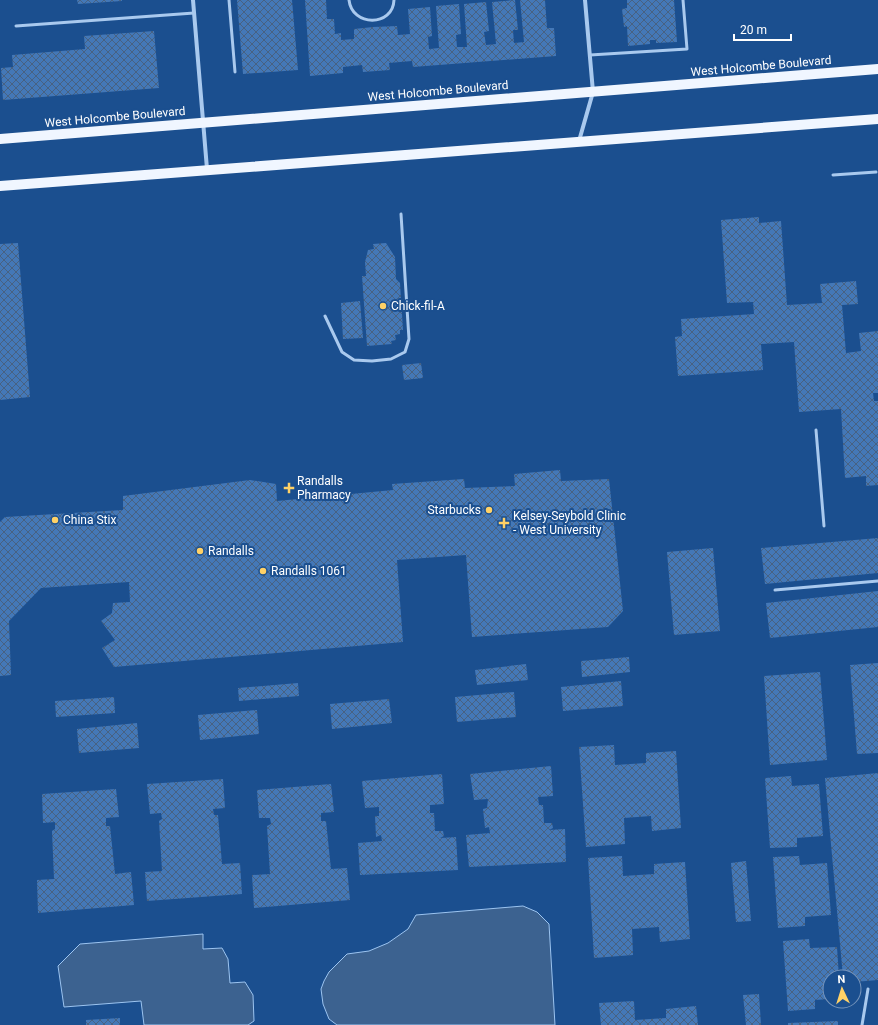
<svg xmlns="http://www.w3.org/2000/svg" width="878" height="1025" viewBox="0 0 878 1025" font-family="Roboto,sans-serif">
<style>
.water{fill:#3c6290;stroke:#9cc4f0}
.building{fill:url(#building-cross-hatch)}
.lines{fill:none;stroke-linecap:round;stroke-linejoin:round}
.lane{stroke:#a9c9ee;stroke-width:3}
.street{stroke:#a9c9ee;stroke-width:4}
.primary{stroke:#f0f6ff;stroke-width:10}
.poi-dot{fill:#ffd166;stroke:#1b4f8f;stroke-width:1.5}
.labels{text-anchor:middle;stroke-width:4;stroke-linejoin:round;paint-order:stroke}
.street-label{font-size:12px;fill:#fff;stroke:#1b4f8f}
.poi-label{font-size:12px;fill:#fff;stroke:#1b4f8f;text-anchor:start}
</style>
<defs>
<pattern id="building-cross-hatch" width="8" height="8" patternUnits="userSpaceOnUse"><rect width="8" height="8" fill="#4478b7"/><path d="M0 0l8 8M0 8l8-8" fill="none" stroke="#486282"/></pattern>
</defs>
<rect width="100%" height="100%" fill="#1b4f8f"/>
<g class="water">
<path d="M523 906 537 912 549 924 555 1025H337L329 1019 323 1004 321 989 324 981 329 972 347 954 369 951 388 943 408 929 416 915Z"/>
<path d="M203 934V949L222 948 228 959 230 983 245 982 253 995 254 1021 248 1025H144L141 1001 64 1007 58 966 80 944Z"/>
</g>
<g class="building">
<path d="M77 0H122V1L78 4Z"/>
<path d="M237 0H292L298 70 243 74Z"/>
<path d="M305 0H326L327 19H334L335 34 341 33V40L354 39V29L373 27 397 26 398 35 410 34 408 9 430 7 432 36 428 37 429 49 439 48 436 6 459 4 461 34 456 35 457 47H467L464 4 486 2 489 31 484 32 486 45 496 44 492 2 515 0 518 30H513L514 43 524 42 520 0H545L547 28H554L556 56 413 67 412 61 389 63 390 70 363 72 362 65 343 67V73L310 76Z"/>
<path d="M627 0H674L677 42 656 43V40H650V44L628 46 627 26 624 27 622 9 627 8Z"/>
<path d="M154 31 159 88 3 100 1 68 13 67 12 55 85 49 84 36Z"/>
<path d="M759 217V223L781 221 787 305 822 303 820 284 856 281 858 304 842 305 846 353 861 351 859 333 878 331V393H873L874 401H878V485L866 486V476L845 478 841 409 799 412 794 342 761 344 763 370 678 376 675 337 682 336 681 319 754 314 753 302 727 303 721 220Z"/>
<path d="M18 243 30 397 0 400V244Z"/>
<path d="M386 243 395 257 396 279 400 283 403 330H400V334L395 335 396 340 391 341 392 344 367 346 362 276H366L365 262 368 250 374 249 373 244Z"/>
<path d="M360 301 363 338 343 339 341 303Z"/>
<path d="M421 363 423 378 404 380 402 365Z"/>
<path d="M560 470 561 481 609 479 623 611 608 627 472 637 466 555 397 560 403 642 114 667 102 648 115 640 101 621 112 613 113 603 130 602 129 582 41 588 9 621 11 675 0 676V522L5 517 123 510V496L250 480 276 484 277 501 393 490 392 484 464 479 465 488 515 486 514 474Z"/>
<path d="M878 538V573L765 584 761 548Z"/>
<path d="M713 548 720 631 674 635 667 552Z"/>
<path d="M878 591V627L770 638 766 603Z"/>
<path d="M629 657 630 672 582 677 581 661Z"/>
<path d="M878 663V753L857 754 850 665Z"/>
<path d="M526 664 528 680 477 685 475 670Z"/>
<path d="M820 672 827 760 770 765 764 676Z"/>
<path d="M621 681 623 706 563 711 561 687Z"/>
<path d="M298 683 299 696 239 701 238 688Z"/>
<path d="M514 692 516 717 457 722 455 697Z"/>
<path d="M114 697 115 713 56 717 55 701Z"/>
<path d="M389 699 392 723 332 729 330 704Z"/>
<path d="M257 710 259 734 200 740 198 715Z"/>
<path d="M137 723 139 748 79 753 77 729Z"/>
<path d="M614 745 615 765 646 763V753L676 751 681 828 652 831 651 816 624 818 625 844 586 847 579 747Z"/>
<path d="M551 766 553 796 538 797 539 805H543L544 823H552L553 828 549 830 565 829 566 862 469 867 466 835 490 833 489 827 485 828 483 809 487 808 488 799 474 800 470 774Z"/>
<path d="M878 773V980L854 982V977H843L825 778Z"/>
<path d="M442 774 444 804 430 805V813H434L435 831H443L444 836 440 838 456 837 458 870 360 875 358 843 382 841 381 835 376 837 375 816H379V807L365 808 362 781Z"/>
<path d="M791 776 792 786 819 784 823 836 797 838V847L770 848 765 778Z"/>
<path d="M223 779 225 808 213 809 214 815H218L222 864 240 863 242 894 147 901 145 872 162 871 159 821 162 819 161 813 150 814 147 784Z"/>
<path d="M331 784 334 812 321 813V821H326L331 869 347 868 350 900 254 908 252 875 270 874 267 826 271 824 270 818H259L257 790Z"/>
<path d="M116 789 119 817 106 818V826H110L115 874 131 872 134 905 38 913 37 880 54 879 52 831 55 829V822L43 823 42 794Z"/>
<path d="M622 856 623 876 654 874V864L685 862 690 939 660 942 659 927 632 929 633 955 594 958 588 858Z"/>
<path d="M799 856 800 865 827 863 831 915 805 917V926L778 928 773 857Z"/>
<path d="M746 861 751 921 736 922 731 863Z"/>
<path d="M809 939 810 948 837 947 839 977H830V999L815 1000V1009L788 1011 783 941Z"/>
<path d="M759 994 761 1025H746L743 995Z"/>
<path d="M634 1001 635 1020 666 1018V1009L696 1006 698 1025H601L599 1003Z"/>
<path d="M120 1018V1025H86V1020Z"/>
<path d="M838 1021V1025H788V1023Z"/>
</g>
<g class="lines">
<g class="lane">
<path d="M229 0 235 72"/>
<path d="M349 0C352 27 393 27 394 0"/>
<path d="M16 26 194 13"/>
<path d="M590 55 687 49 683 0"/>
<path d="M833 175 876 172"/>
<path d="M325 316 342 352 354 360 372 361 391 359 405 352 409 339 401 214"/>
<path d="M816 430 824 526"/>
<path d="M775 590 878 581"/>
<path d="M862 1025 868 989"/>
</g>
<g class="street">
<path d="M193 0 207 169"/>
<path d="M579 141 593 92 585 0"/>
</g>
<g class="primary">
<path d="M0 139 878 69"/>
<path d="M0 186 878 119"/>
</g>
</g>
<g class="poi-dot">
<circle cx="383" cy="306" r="4"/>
<path d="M287 482h4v4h4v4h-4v4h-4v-4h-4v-4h4z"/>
<circle cx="489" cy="510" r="4"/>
<circle cx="55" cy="520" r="4"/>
<path d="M502 517h4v4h4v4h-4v4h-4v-4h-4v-4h4z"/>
<circle cx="200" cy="551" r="4"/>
<circle cx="263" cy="571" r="4"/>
</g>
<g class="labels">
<g class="street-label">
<text transform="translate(761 66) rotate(-5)" y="4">West Holcombe Boulevard</text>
<text transform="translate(438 91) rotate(-5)" y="4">West Holcombe Boulevard</text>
<text transform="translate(115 117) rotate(-5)" y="4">West Holcombe Boulevard</text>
</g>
<g class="poi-label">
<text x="391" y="310">Chick-fil-A</text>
<text x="297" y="485">Randalls<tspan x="297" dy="14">Pharmacy</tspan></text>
<text x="481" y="514" text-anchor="end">Starbucks</text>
<text x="513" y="520">Kelsey-Seybold Clinic<tspan x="513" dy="14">- West University</tspan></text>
<text x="63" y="524">China Stix</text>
<text x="208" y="555">Randalls</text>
<text x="271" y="575">Randalls 1061</text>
</g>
</g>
<g transform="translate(842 989) rotate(356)"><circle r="19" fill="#1b4f8f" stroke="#7695bc"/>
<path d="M0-3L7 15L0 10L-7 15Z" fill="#ffd166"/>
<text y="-6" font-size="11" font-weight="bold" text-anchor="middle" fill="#ffffff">N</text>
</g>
<path d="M734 34v6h57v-6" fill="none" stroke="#ffffff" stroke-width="2"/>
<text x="740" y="34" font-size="12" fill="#ffffff" stroke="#1b4f8f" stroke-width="3" paint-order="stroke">20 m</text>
</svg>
